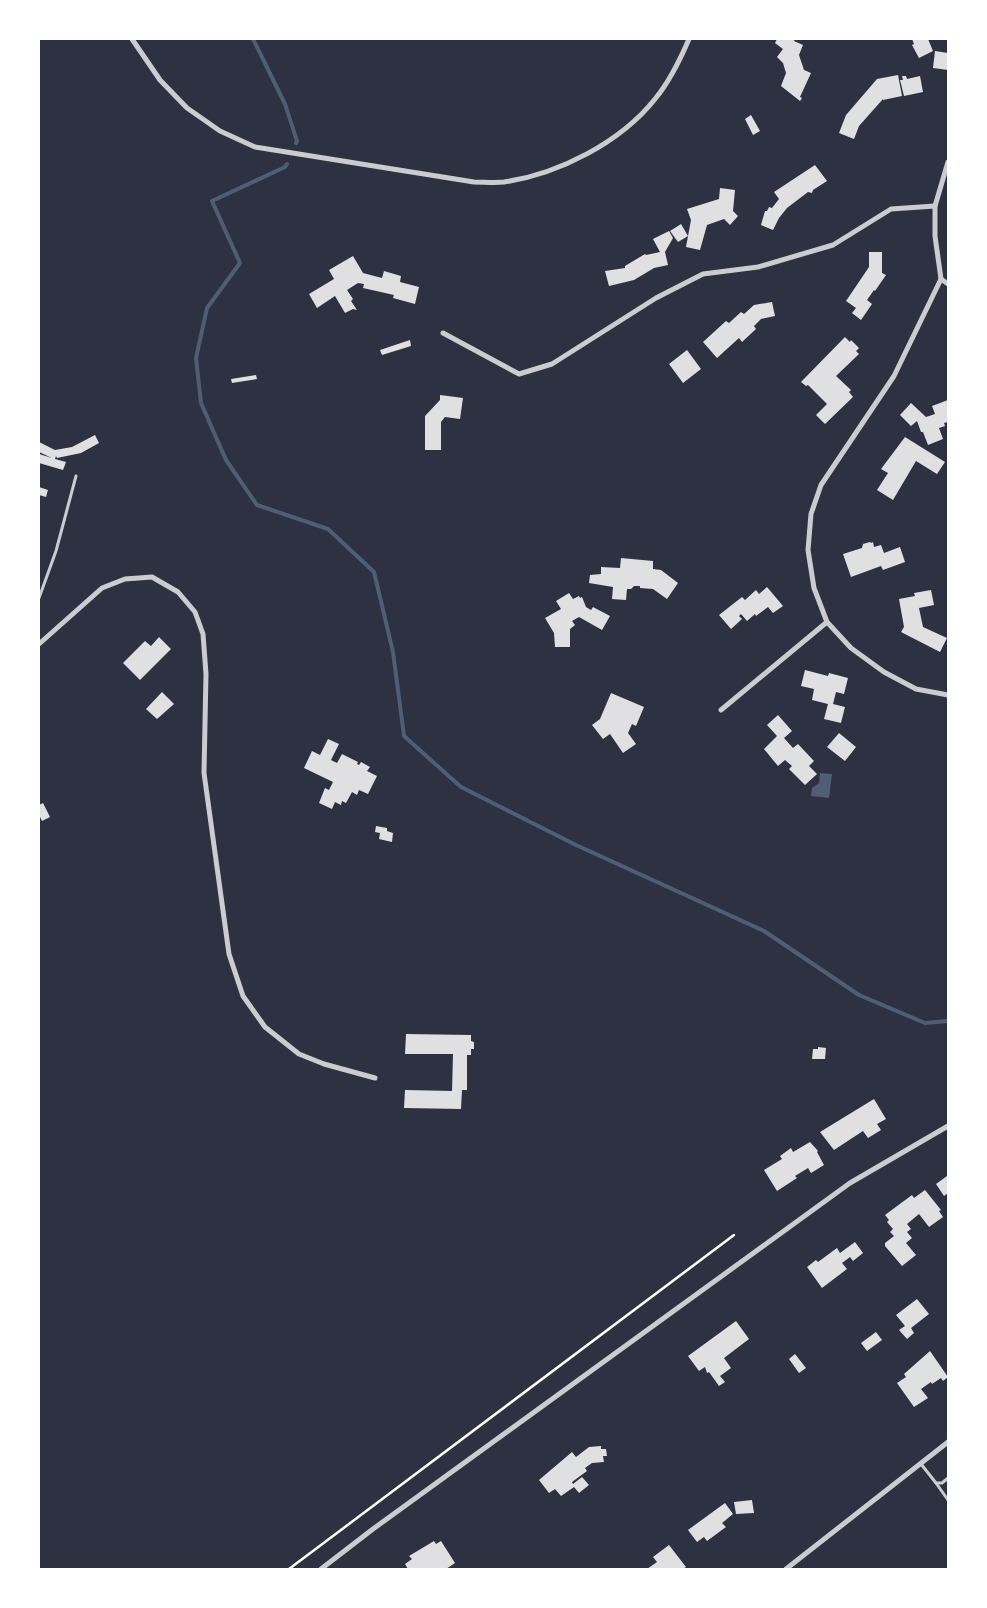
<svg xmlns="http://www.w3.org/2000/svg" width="987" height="1608" viewBox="0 0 987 1608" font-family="'Titillium Web',sans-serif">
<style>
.water{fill:#4f5d75}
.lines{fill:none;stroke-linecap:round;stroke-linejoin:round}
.stream{stroke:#4f5d75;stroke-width:4}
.building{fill:#e0e0e3}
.path{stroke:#fff;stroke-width:2.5}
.service{stroke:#caccd0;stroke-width:3}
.minor{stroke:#caccd0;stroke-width:5}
</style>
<rect width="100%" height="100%" fill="#2d3142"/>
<path class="water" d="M820 773 832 774 829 798 811 796 812 788 819 783Z"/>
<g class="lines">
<g class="stream">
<path d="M253 39 285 104 297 141 296 143"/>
<path d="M287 164 285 167 212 201 240 263 207 308 196 358 201 403 226 460 257 505 328 529 374 572 393 652 404 736 461 787 576 845 764 931 859 995 925 1023 948 1021"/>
</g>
</g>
<g class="building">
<path d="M777 39H795L794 41 803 45 799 55 804 70 811 73 800 97 802 98 800 101 781 86 786 73 783 63 777 57 783 49 775 43Z"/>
<path d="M912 39H928L933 51 919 58 912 45 914 44Z"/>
<path d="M935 51 948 53V70L933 68Z"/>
<path d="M898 75 902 96 883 100V99L859 126 854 139 839 133 846 115 877 79Z"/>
<path d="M902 76H906L907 79 920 76 923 92 904 96 900 80H903Z"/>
<path d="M751 115 760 131 753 135 745 119Z"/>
<path d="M815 165 827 181 813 190 812 193 808 192 787 208 779 218 773 230 761 225 765 211H767L769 207 772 208 779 199 774 192Z"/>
<path d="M720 188 735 190 733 211 738 216 730 225 724 219 707 225 700 250 686 247 691 220 687 209 719 199Z"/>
<path d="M681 224 688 236 678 242 670 231Z"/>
<path d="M669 231 673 238 665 252 668 265 654 268 634 280 609 286 605 271 625 268V266L645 254 646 255 660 252 653 239Z"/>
<path d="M869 252H882V273L886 275 875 291 874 290 867 300 872 304 861 320 852 313 856 308 846 301 869 267Z"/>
<path d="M353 256 363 273 382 278 384 271 401 276 400 282 419 287 415 304 393 298 394 295 363 288 364 284 358 283 347 290 353 299 351 301 357 310 353 309 345 313 335 296 317 308 309 294 334 279 329 270Z"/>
<path d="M772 302 775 316 761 319 754 326 756 329 742 342 739 338 717 358 703 342 726 321 729 323 741 312 744 314 754 305Z"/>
<path d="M845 337 850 342 851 340 859 348 856 351 859 354 836 376 851 390 849 392 853 397 825 424 816 415 827 404 808 385 806 386 801 382Z"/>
<path d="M410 340 411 346 382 355 380 350Z"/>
<path d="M687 350 701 369 683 383 669 364Z"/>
<path d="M256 375 257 379 232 383 231 379Z"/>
<path d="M440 395 463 398 460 419 445 417 441 422V450H425V416L440 400Z"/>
<path d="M948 400V422L944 423 945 426 939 428 943 439 928 445 923 432H921L917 421 911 426 900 415 911 403 926 417 935 414 932 406Z"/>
<path d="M95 435 99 443 81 453 57 458 56 456 55 459 66 462 63 470 39 463V454L52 458 39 452V442L55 450 72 447Z"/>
<path d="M905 437 945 462 937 474 916 461 893 500 877 490 888 473 881 469Z"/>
<path d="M39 487 48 490 46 497 39 495Z"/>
<path d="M870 542 871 543 873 542 874 547 881 545 884 553 900 547 905 562 883 570 881 566 851 577 843 554 862 548 863 544Z"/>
<path d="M621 558 653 561V569L661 570 678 583 667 599 653 589 640 588V586H634L631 589H627L626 600 612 599 613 587 589 583 590 575 601 574V567L620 568Z"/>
<path d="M767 587 783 606 773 613 768 607 756 616 755 614 747 621 741 614 739 616 742 619 731 629 719 615 742 597 745 600 756 590 759 594Z"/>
<path d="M931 590 934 605 919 608 923 627 947 638 940 652 901 632 904 627 899 599 915 596 914 593Z"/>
<path d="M569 593 573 599 579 596 580 598 582 597 586 607 591 610 593 607 610 616 602 630 579 617 572 621 575 625 570 629V647H555L554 633 545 618 561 609 556 601Z"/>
<path d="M159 637 171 649 140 680 123 663 145 641 151 646Z"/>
<path d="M805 670 828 676 829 673 848 678 844 694 836 692 833 704 845 707 841 723 824 719 828 704 812 700 814 689 801 686Z"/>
<path d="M162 692 174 704 157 719 146 709Z"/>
<path d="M611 693 644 707 636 726 632 724 628 733 636 744 623 753 610 734 603 739 592 725 600 719Z"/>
<path d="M778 715 792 731 784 738 793 748 798 744 814 761 809 766 817 774 805 785 789 769 792 766 785 760 778 766 764 749 777 736 767 725Z"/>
<path d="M839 733 856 747 845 761 827 747Z"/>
<path d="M328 739 339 744 331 760 337 763 342 754 358 762 357 764 359 765 361 762 370 767 367 771 377 776 368 794 359 790 357 795 352 792 346 803 342 801 341 805 335 802 332 809 319 803 325 788 329 790 333 782 304 768 312 751 320 755Z"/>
<path d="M43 803 50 817 42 821 39 815V805Z"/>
<path d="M376 826 387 828V831L393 833 392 842 379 839 380 833 375 832Z"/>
<path d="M406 1034 471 1035V1041L474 1042V1049H471V1055H467V1090H462L461 1109 404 1108 405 1090 452 1091 453 1054H405Z"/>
<path d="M818 1047 826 1048 825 1059H812L813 1049H818Z"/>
<path d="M874 1099 886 1119 877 1124 881 1130 868 1138 863 1131 834 1150 820 1132Z"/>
<path d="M810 1142 818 1151 817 1152 824 1165 811 1173 808 1168 795 1176 797 1178 777 1191 764 1170 782 1159 780 1156 791 1148 793 1152Z"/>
<path d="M947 1176 948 1193 944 1196 936 1184Z"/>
<path d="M925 1190 941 1210 939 1211 943 1217 929 1227 919 1214 907 1224 911 1229 907 1232 912 1238 906 1243 916 1255 902 1266 885 1246V1243L894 1236 890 1232 893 1229 887 1222 889 1220 885 1215 912 1195 914 1198Z"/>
<path d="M855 1242 863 1253 853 1261 850 1257 842 1263 847 1269 822 1288 807 1267 816 1260 818 1262 837 1248 840 1253Z"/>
<path d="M917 1299 929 1314 911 1328 914 1333 907 1339 899 1330 905 1326 896 1315Z"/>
<path d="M736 1321 749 1339 724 1358 731 1368 720 1376 725 1382 719 1386 709 1372 707 1373 705 1367 699 1371 688 1356Z"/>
<path d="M876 1332 882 1340 867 1351 861 1343Z"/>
<path d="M930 1351 948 1377 943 1381 941 1378 932 1384 931 1382 921 1389 928 1398 914 1407 897 1383 906 1377 904 1374Z"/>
<path d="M795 1354 806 1368 799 1373 789 1359Z"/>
<path d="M601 1446V1449H606L607 1456H603L604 1462 592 1463 585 1468 587 1471 572 1482 573 1484 582 1477 589 1485 579 1493 574 1487 561 1496 555 1489 549 1493 539 1480 572 1452 576 1457 589 1447Z"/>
<path d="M752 1500 754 1513 736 1514 734 1502Z"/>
<path d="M725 1503 733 1514 722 1523 726 1527 707 1541 704 1537 697 1542 688 1530Z"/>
<path d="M434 1541 436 1544 441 1541 455 1563 446 1569H408L405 1564 412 1559 409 1556Z"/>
<path d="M669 1545 686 1567 683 1569H647L657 1562 653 1557Z"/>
</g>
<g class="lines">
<path class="path" d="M289 1569 734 1235"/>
<g class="service">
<path d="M39 598 56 551 76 476"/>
<path d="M921 1464 936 1483H942L948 1478"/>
<path d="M936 1483 948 1500"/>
</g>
<g class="minor">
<path d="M132 39 160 80 187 108 220 131 255 147 474 182C484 182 495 183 504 182 559 174 621 142 655 99 670 81 680 60 689 39"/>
<path d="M948 162 935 206V236L941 279 948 284"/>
<path d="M941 279 894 376 821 485 811 514 808 550 814 588 827 622 851 648 884 672 916 689 948 695"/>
<path d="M443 333 519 374 552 364 656 298 703 274 758 267 833 245 891 209 935 206"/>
<path d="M39 644 102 588 125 579 152 577 178 592 195 612 203 634 206 674 204 773 229 954 243 996 265 1027 299 1054 324 1064 375 1078"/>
<path d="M721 710 827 622"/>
<path d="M321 1569 373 1529 850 1183 948 1126"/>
<path d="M786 1569 948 1442"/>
</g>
</g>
<rect width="987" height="1608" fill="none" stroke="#ffffff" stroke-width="80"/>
</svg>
